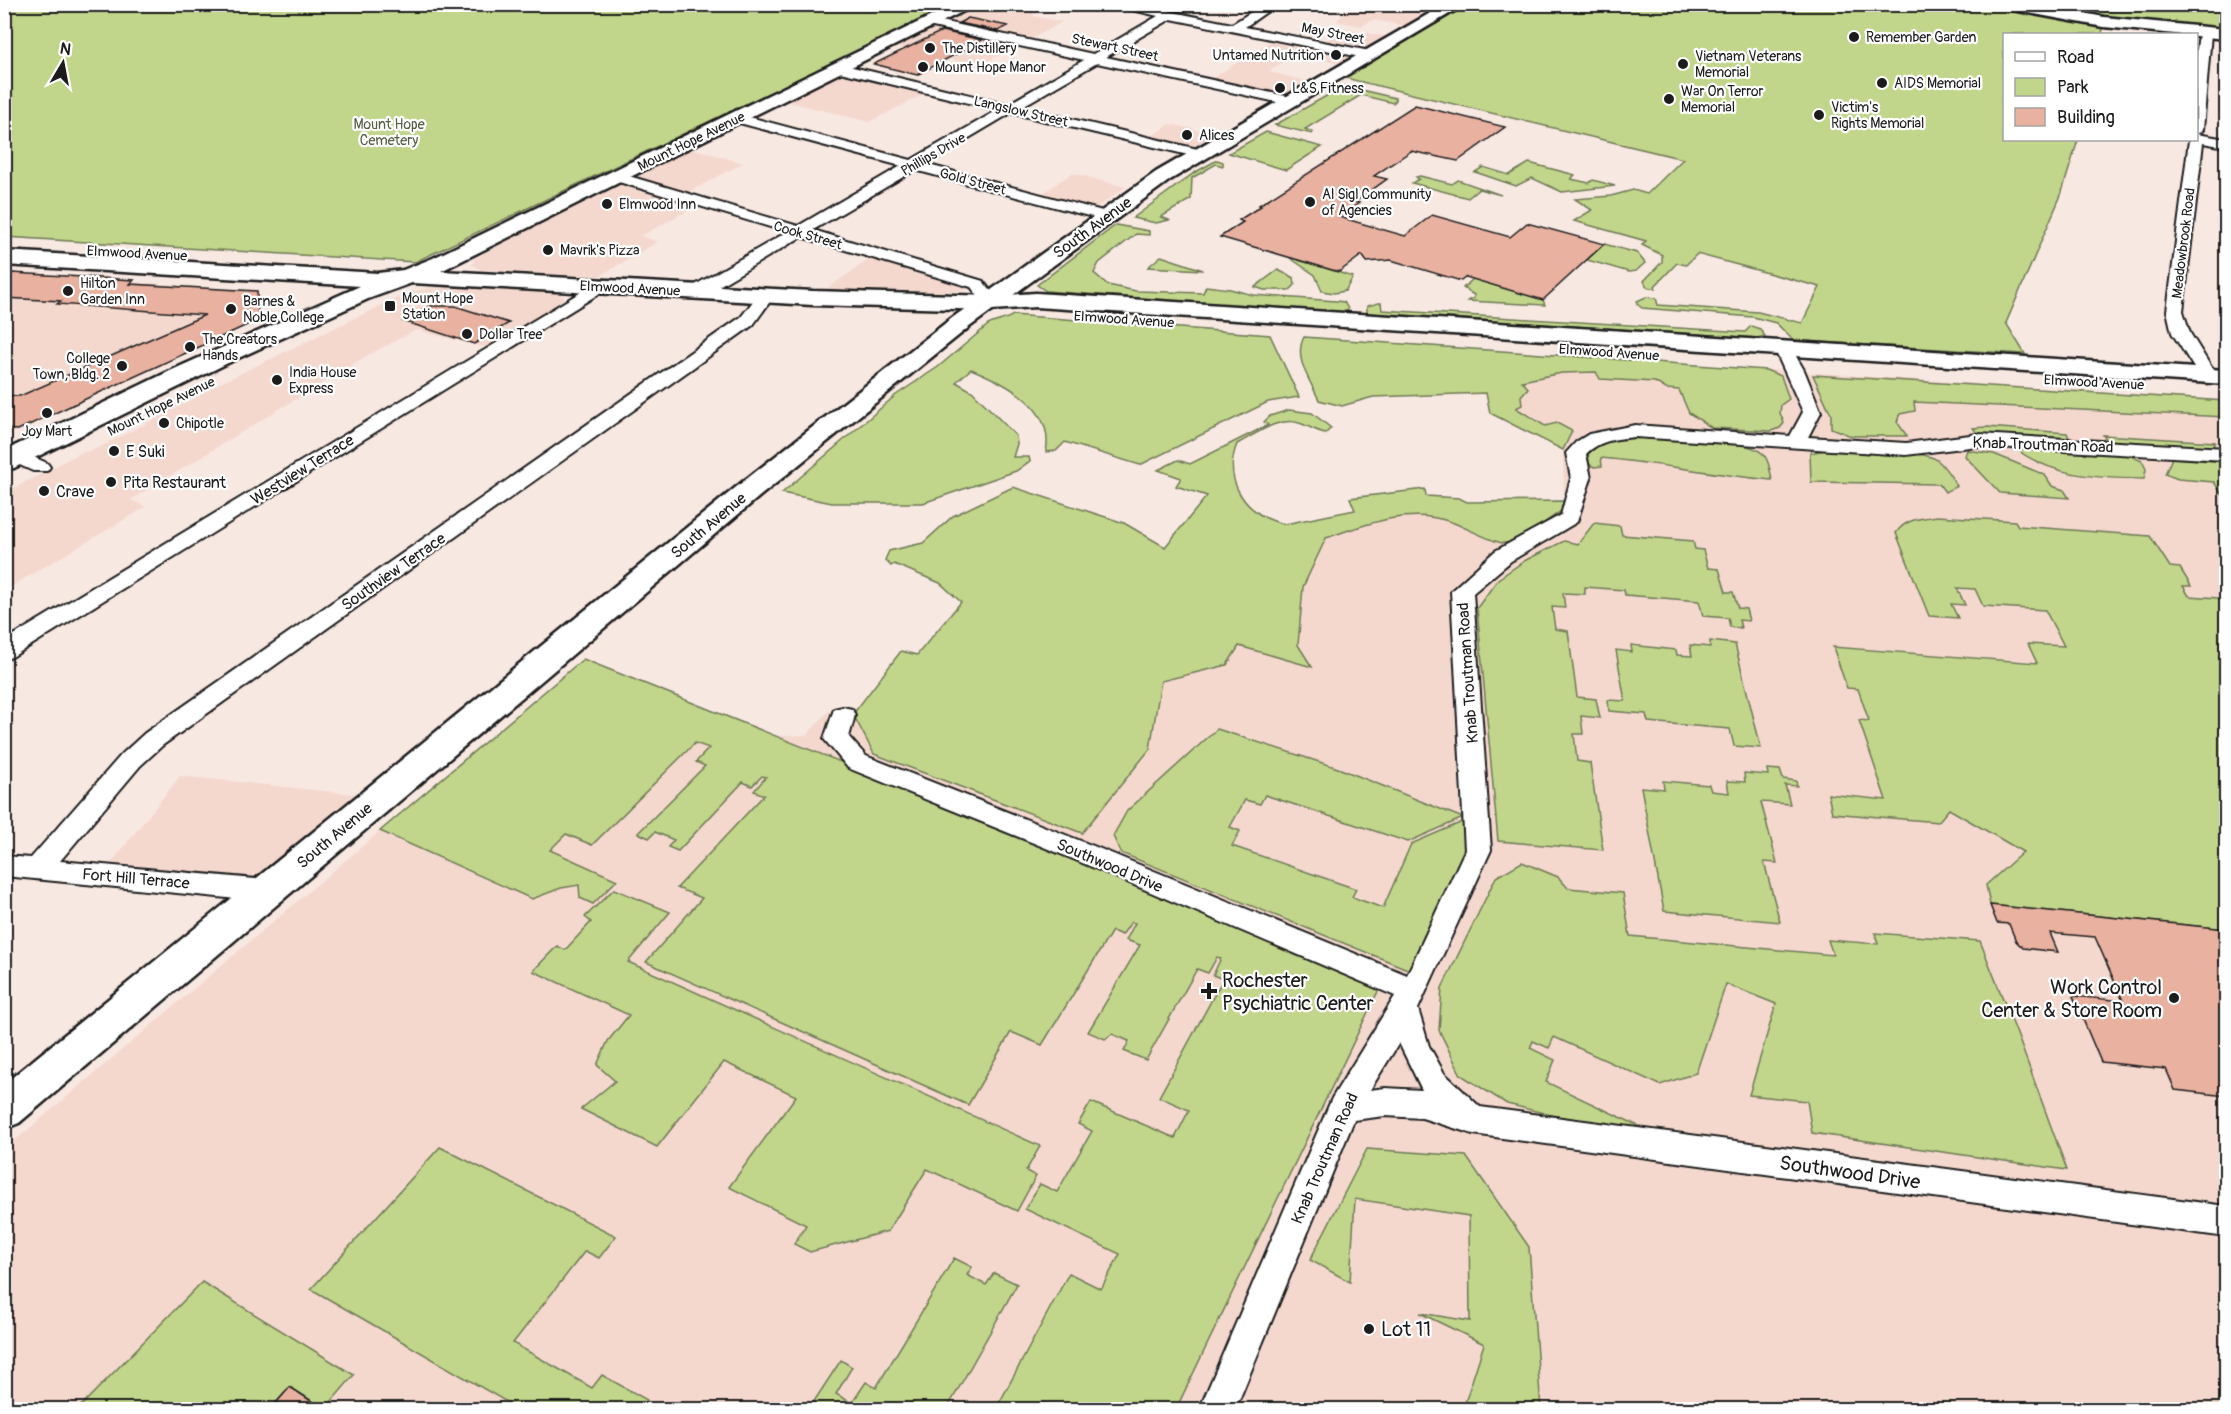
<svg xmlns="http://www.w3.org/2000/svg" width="2231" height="1414" viewBox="0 0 2231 1414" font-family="Pangolin,sans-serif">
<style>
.built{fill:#f4d8ce}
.green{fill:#c1d68b;stroke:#6e7954;stroke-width:1.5}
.building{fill:#e9b1a0;stroke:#1c1c1c;stroke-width:1.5}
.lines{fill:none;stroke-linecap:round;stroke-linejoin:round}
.street-casing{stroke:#1c1c1c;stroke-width:4}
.secondary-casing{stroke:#1c1c1c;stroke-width:5}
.primary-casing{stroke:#1c1c1c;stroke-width:5}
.street{fill:#fff;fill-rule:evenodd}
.secondary{fill:#fff;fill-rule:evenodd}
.primary{fill:#fff;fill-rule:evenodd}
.poi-dot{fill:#1c1c1c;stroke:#fff;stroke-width:2}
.labels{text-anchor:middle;stroke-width:4.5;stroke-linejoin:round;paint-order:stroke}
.far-street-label{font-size:14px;fill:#1c1c1c;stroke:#fff}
.far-poi-label{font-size:14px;fill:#1c1c1c;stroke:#fff;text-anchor:start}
.far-park-label{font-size:14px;fill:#565d43;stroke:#fff}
.street-label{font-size:16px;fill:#1c1c1c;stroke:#fff}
.poi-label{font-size:16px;fill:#1c1c1c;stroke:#fff;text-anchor:start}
.near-poi-label{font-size:20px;fill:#1c1c1c;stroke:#fff;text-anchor:start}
.near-street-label{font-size:20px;fill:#1c1c1c;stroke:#fff}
</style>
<rect width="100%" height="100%" fill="#f8e8e2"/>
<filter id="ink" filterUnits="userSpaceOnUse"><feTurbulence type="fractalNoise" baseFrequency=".0167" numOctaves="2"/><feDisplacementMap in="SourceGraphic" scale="12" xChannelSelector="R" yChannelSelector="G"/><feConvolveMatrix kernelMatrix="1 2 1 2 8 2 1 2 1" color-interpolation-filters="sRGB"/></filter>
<g filter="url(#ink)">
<g class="built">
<path d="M1022 4 1044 9 1032 16 1063 22 1029 40 947 21 979 5Z"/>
<path d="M1354 5H1377L1454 7 1417 28 1373 20 1361 26 1336 21Z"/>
<path d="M935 28H941L1017 45 980 66 893 46 925 30Z"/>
<path d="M1345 29 1398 39 1352 66 1295 53 1269 72 1320 84 1291 101 1205 83 1277 37 1318 45Z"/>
<path d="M840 68 932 90 869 122 777 99Z"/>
<path d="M1170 124 1230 137 1201 154 1145 141Z"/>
<path d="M688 147 743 163 677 198 698 205 641 236 658 242 598 277 482 270 472 265 475 258Z"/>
<path d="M1072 173 1126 187 1096 208 1042 194Z"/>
<path d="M873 257 974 286 968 290 941 292 826 289Z"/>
<path d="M4 273 257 291 258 320 5 437Z"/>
<path d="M439 287 556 293 565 297 561 303 488 348 416 330 368 355 131 500 146 507 5 590V493L80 453 96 449 201 395 204 391 401 296 417 290Z"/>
<path d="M1482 350 2226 401V1409H5L4 1150 583 659 773 736 807 735 828 711 853 714 901 651 917 655 961 602 940 583 894 564 891 566 885 560 889 551 923 543 953 516 1013 487 1124 523 1165 547 1467 502 1564 501 1563 450 1490 413Z"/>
<path d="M180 776 363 795 272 870 257 875 241 877 111 863Z"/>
</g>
<g class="green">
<path d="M4 5 5 4 953 5 415 262 5 237Z"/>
<path d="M1468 5H2226V31L2104 20 2102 34H2004V140H2078L2061 195 2006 323 2025 354 1801 341 1792 339 1776 323 1753 317 1642 308 1637 304V301L1646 297 1656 298 1658 305 1758 312 1802 323 1820 287 1697 254 1686 265 1677 263 1655 286 1656 289 1647 287 1644 281 1662 262V255L1642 245 1646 241 1574 221 1592 210 1575 199 1611 196 1633 190 1647 194 1683 159 1345 78Z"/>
<path d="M1344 86 1395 98 1396 100 1393 103 1361 95 1305 129 1313 132 1312 134 1275 125Z"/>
<path d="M1266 132 1322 147 1286 170 1229 153Z"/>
<path d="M1217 160 1223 162V166L1216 164 1192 178 1191 199 1161 217 1169 220 1156 223 1133 218 1194 173Z"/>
<path d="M1529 163 1575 175 1571 179 1589 183 1593 180 1615 186 1562 192 1532 178 1516 186 1475 172 1483 167 1509 175Z"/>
<path d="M1420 176 1452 184 1458 180 1501 195 1479 189 1468 198 1412 183 1419 179 1416 177Z"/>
<path d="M1116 225 1149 231V235L1136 234 1099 263 1094 273 1108 285 1136 291 1203 293 1206 286 1230 289 1253 295 1336 301 1344 302 1348 309 1347 312 1336 313 1046 291 1037 285Z"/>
<path d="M1604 244 1637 253 1645 263 1636 271 1629 272 1587 260Z"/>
<path d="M1161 256 1203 270 1148 267Z"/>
<path d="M1287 256 1353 277 1345 291 1334 293 1322 291 1315 275Z"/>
<path d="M1278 270 1294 278 1295 285 1290 290H1264L1255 287Z"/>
<path d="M1473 279 1543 300 1545 305 1467 301 1474 298V295L1463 288Z"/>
<path d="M1379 303H1381L1382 310 1745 332 1751 326 1760 329 1765 336 1757 338 1367 313V306Z"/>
<path d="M1013 315 1270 335 1299 397 1268 402 1140 465 1065 442 1056 451 1046 452C1055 408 1006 383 971 369L956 382 972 391 1016 436 1017 444 1013 457H1029L1030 461 1016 471 923 503H832L782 493 896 395 938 367 988 325C997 320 1005 321 1013 315Z"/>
<path d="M1304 337 1766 370 1781 376 1789 399 1781 405 1780 413 1784 423 1780 428 1771 431 1712 428 1689 413 1679 390 1666 389 1655 382 1600 379 1596 372 1562 373 1522 381 1528 388 1521 396 1522 405 1516 408 1545 426 1557 423 1572 431 1563 450 1490 413 1486 393 1373 397 1342 406 1319 400C1310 380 1293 358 1304 337Z"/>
<path d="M1813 375 2226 401V417L1914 402 1915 411 1900 414 1897 422 1907 436H1851L1831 428V414Z"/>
<path d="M1289 410 1312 413 1331 428 1326 433C1317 432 1309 426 1299 423 1278 416 1255 435 1237 444 1222 481 1246 517 1285 524L1355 510 1350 498 1425 489 1426 496 1459 498 1467 502 1564 501 1563 510C1550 518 1518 544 1503 543 1492 542 1463 526 1451 522 1410 507 1366 524 1326 538L1303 587 1298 645 1312 667 1239 646 1227 665 1161 681 1150 749 1082 833 874 754 853 714 901 651 917 655 961 602 940 583 894 564 891 566 885 560 889 551 923 543 953 516 1013 487 1124 523 1165 547 1207 496 1176 486 1181 478 1158 470 1178 460 1190 464 1268 425 1264 422 1270 416Z"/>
<path d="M1987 427 2067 433 2069 438 1979 435 1973 428Z"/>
<path d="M2103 435 2215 442 2212 448 2107 441Z"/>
<path d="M1627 437C1656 438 1743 436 1762 453 1769 459 1770 471 1772 480 1714 475 1659 463 1601 458L1602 466 1594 467 1589 464 1588 452 1595 443Z"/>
<path d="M2011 445 2124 453 2142 461 2146 469 2144 479C2096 478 2049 477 2011 445Z"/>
<path d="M1829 449C1852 451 1921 449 1937 460 1946 467 1951 477 1957 486L1945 492 1939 484 1811 482 1810 453Z"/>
<path d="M1967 450 1994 454 2045 475 2052 486 2064 490 2069 498 2000 493 1965 456Z"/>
<path d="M2172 458 2226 462V496H2223L2214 482 2178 479 2165 474Z"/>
<path d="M1937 516 2015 521 2018 526 2150 536 2170 567 2180 568 2191 586H2183L2189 596 2218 598 2226 612V929L1990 905 1986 885 2023 852 1949 809 1938 822 1832 813 1828 794 1886 800 1859 720 1869 721 1858 689 1847 688 1833 647 2037 663 2028 644 2064 646 2045 610 1983 606 1975 589 1957 588 1965 605 1951 604 1958 618 1929 616 1896 533C1905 519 1921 518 1937 516Z"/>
<path d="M1594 523 1620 526 1622 535 1693 541 1695 549 1703 550 1708 568 1719 569 1726 592H1733L1738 608 1746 609 1749 621 1739 620 1741 628 1730 627 1728 618 1703 616 1699 601 1625 595 1624 590 1585 587V594L1563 593 1565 608 1552 607 1555 629 1568 631 1577 697 1596 699 1600 718 1581 716 1583 734H1574L1577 761 1590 763 1603 850 1498 841 1477 608 1498 579 1526 560 1564 541 1578 544Z"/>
<path d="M1710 641 1735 644 1761 748 1734 746 1730 729 1648 722 1646 714 1609 711 1608 700 1625 701 1616 650 1632 652 1631 645 1676 650 1677 655 1692 656 1690 645 1710 647Z"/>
<path d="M583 659 1384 979 1176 1409H996L1069 1273 1101 1289 1120 1254 1025 1209 1040 1184 1057 1192 1092 1131 1078 1124 1091 1102 1175 1138 1189 1110 1159 1097 1223 979 1213 975 1221 958 1217 957 1208 973 1197 969 1146 1060 1124 1051 1129 1041 1112 1034 1105 1039 1088 1032 1140 945 1126 940 1135 923 1131 922 1122 935 1112 931 1042 1045 1011 1032 968 1105 646 962 702 898 677 888 764 795 754 791 766 777 762 776 752 786 743 782 678 851 668 847 674 840 655 832 649 838 638 833 705 766 696 762 709 748 695 743 592 845 566 834 550 850 617 880 593 904 580 898 579 885 561 888 532 899 380 831Z"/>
<path d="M1217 729 1338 768 1463 818 1408 842 1265 795 1260 804 1245 800 1230 827 1240 831 1232 846 1356 889 1352 897 1383 908 1411 844 1467 820 1464 857 1410 970 1121 853 1113 836 1127 811Z"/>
<path d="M1767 769 1780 770 1783 779 1796 781 1797 786 1785 785 1790 804 1761 802 1777 863 1764 862 1780 922 1664 911 1641 787 1664 789 1663 781 1709 785 1711 791 1729 793 1727 781 1745 782 1744 773 1768 775Z"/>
<path d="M1522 862 1558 877 1568 888 1623 893 1630 936 1833 955 1828 940 1878 944 1875 933 1980 941 2017 1034 2067 1170 1812 1133 1807 1101 1749 1095 1776 1004 1726 984 1696 1073 1660 1085 1554 1037 1549 1048 1533 1041 1530 1048 1555 1060 1546 1082 1643 1128 1623 1132 1507 1104 1461 1075 1439 1030 1442 988 1496 877Z"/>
<path d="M614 889 670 912 628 962 1040 1146 1026 1171 1036 1176 1017 1211 927 1169 888 1231 810 1252 794 1244 806 1225 729 1187 796 1096 724 1062 657 1147 581 1109 615 1081 597 1065 608 1041 629 1015 533 971 557 946 565 950 591 922 585 917Z"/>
<path d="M440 1147 616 1236 599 1258 585 1251 513 1343 592 1388 602 1375 647 1400 641 1409H519L311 1289Z"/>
<path d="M1367 1149 1466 1156 1529 1247 1541 1409H1463L1484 1344 1420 1313 1470 1321 1469 1216 1355 1199 1350 1282 1310 1260Z"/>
<path d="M954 1258 972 1267 967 1275 986 1285 994 1273 1017 1284 947 1409H809L841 1360 852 1367 836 1394 852 1403 866 1382 876 1388Z"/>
<path d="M202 1282 354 1375 325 1409 290 1387 270 1409 77 1410Z"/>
</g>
<g class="building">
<path d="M968 18 1008 26 998 31 959 23Z"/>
<path d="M942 31 982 40 917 75 874 64Z"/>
<path d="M1415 105 1505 127 1458 161 1411 151 1374 176 1387 179 1355 202 1359 203 1339 217 1405 236 1432 215 1510 237 1527 223 1604 244 1543 300 1466 277 1461 281 1391 260 1367 262 1362 255 1339 272 1220 237 1243 222 1239 220 1261 206 1259 205Z"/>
<path d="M12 273 134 280 130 284 257 291 258 320 18 430 4 429V395L20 396 205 315 57 304 61 301 4 298V274Z"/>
<path d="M430 306H455L509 323 474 344 403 321Z"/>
<path d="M1990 905 2226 929V1096L2175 1090 2166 1069 2101 1062 2073 996 2123 1001 2095 937 2050 933 2058 952 2023 948 2016 941 2009 924 1997 923Z"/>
<path d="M290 1387 325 1410H270Z"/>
</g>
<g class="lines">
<defs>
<g id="street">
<path d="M1108 4H1133L1232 24 1264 4H1278L1245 27 1370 51 1376 55 1370 59 1171 19 1106 57 1291 97 1298 101 1291 105 1097 63 1021 107 1206 151 1208 154 1206 157 1201 158 1011 113 925 164 1110 213 1113 216 1110 219H1100L915 170 813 230 983 281 1000 303 992 308 986 307 971 287 801 237 702 296H690L688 292 690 288 787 232 612 180 610 177 612 174H622L798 226 901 166 732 121 730 118 732 115H742L911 160 998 110 836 71 834 68 836 65 840 64 1008 104 1084 60 928 26V20L932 19 1093 54 1158 16Z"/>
<path d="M1372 4H1458L1460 7 1454 10 1377 7Z"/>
<path d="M2205 29 2211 33 2203 130 2197 134 2226 139V147L2203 143 2183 311 2190 333 2216 375 2213 379H2201L2172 333 2167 311 2189 140H2196V57L2199 33Z"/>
<path d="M599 281 607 286 605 290 12 657 4 659V641Z"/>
<path d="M766 291 774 296 753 325 163 745 140 766 60 861 267 880 277 884 281 891 277 898 267 902 4 876V856L31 858 122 754 145 733 741 317 760 292Z"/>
<path d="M1784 345 1790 346 1804 370 1821 412 1808 437 1906 443 1978 434 2226 448V460L1978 446 1906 455 1635 437C1616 439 1600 440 1586 454L1591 478 1577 522 1511 561 1473 593 1491 850 1418 1009 1429 1046 1444 1073 1480 1107 2226 1206V1237L1473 1134 1422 1118 1385 1116 1354 1120 1235 1410H1199L1332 1098 1395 996 1073 859 848 768 824 739 834 709 843 707 852 709 855 715 849 737 866 756 1091 845 1407 975 1465 850 1451 591 1495 551 1561 515 1571 478 1566 453 1576 442 1589 434 1635 425 1790 436 1803 412 1775 350 1778 346ZM1399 1043 1422 1090 1385 1088 1370 1090Z"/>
<path d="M4 444 47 463 50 467 47 471H33L4 458Z"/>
</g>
<g id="secondary">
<path d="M1446 4H1466L1170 180 968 328 760 496 19 1123 4 1129V1084L740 484 952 318 1156 172Z"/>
<path d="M1999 4H2036L2104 17 2226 29V39L2104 27 2007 9Z"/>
</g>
<path id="primary" d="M956 4H978L441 271 813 291 992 296 1036 293 2226 370V384L1036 307 992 310 813 305 412 283 368 299 234 360 14 468 4 470V451L172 370 360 286 4 265V251L378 273 403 270 433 258Z"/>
</defs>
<use href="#street" class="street-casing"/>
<use href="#secondary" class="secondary-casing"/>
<use href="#primary" class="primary-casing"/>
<use href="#street" class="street"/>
<use href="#secondary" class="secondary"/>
<use href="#primary" class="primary"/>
</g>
</g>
<g class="poi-dot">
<circle cx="1854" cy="37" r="6"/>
<circle cx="930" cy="48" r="6"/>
<circle cx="1336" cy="55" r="6"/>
<circle cx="1683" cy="64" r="6"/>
<circle cx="923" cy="67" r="6"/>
<circle cx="1882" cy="83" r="6"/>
<circle cx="1280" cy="88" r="6"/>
<circle cx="1669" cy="99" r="6"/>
<circle cx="1819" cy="115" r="6"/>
<circle cx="1187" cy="135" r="6"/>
<circle cx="1310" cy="202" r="6"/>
<circle cx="607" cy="204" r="6"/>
<circle cx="548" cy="250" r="6"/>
<circle cx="68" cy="291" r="6"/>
<rect x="384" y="300" width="12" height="12" rx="3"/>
<circle cx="231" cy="309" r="6"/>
<circle cx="467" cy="334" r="6"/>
<circle cx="190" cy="347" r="6"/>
<circle cx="122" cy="366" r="6"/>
<circle cx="277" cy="380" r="6"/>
<circle cx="47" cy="413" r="6"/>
<circle cx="164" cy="423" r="6"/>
<circle cx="114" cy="451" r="6"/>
<circle cx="111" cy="482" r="6"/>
<circle cx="44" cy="491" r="6"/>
<path d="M1206 982h6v6h6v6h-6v6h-6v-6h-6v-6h6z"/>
<circle cx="2174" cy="998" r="6"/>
<circle cx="1369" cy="1329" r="6"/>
</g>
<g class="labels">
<g class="far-street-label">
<text transform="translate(1333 33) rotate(11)" y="5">May Street</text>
<text transform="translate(1115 47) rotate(12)" y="5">Stewart Street</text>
<text transform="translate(1021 111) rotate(13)" y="5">Langslow Street</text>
<text transform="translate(691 141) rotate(-26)" y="5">Mount Hope Avenue</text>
<text transform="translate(933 154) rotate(-30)" y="5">Phillips Drive</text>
<text transform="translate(973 181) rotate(15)" y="5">Gold Street</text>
<text transform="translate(808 235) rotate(16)" y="5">Cook Street</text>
<text transform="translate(2183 243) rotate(-83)" y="5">Meadowbrook Road</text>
<text transform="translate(137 253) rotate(3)" y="5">Elmwood Avenue</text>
<text transform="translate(630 288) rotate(3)" y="5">Elmwood Avenue</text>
<text transform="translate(1124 319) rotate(4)" y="5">Elmwood Avenue</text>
<text transform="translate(1609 352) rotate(4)" y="5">Elmwood Avenue</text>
<text transform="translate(2094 382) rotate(3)" y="5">Elmwood Avenue</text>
<text transform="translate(161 406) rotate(-26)" y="5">Mount Hope Avenue</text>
</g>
<g class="far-poi-label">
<text x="1866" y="42">Remember Garden</text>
<text x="942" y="53">The Distillery</text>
<text x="1324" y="60" text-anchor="end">Untamed Nutrition</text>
<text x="1695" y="61">Vietnam Veterans<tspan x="1695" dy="16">Memorial</tspan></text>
<text x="935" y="72">Mount Hope Manor</text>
<text x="1894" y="88">AIDS Memorial</text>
<text x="1292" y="93">L&amp;S Fitness</text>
<text x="1681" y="96">War On Terror<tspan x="1681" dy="16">Memorial</tspan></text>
<text x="1831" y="112">Victim's<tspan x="1831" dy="16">Rights Memorial</tspan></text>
<text x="1199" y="140">Alices</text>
<text x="1322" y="199">Al Sigl Community<tspan x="1322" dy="16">of Agencies</tspan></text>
<text x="619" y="209">Elmwood Inn</text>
<text x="560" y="255">Mavrik's Pizza</text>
<text x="80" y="288">Hilton<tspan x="80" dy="16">Garden Inn</tspan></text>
<text x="402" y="303">Mount Hope<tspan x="402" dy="16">Station</tspan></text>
<text x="243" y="306">Barnes &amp;<tspan x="243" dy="16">Noble College</tspan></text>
<text x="479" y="339">Dollar Tree</text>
<text x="202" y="344">The Creators<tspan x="202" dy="16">Hands</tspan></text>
<text x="110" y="363" text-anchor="end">College<tspan x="110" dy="16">Town, Bldg. 2</tspan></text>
<text x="289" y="377">India House<tspan x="289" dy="16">Express</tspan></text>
<text x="176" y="428">Chipotle</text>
<text x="47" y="436" text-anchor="middle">Joy Mart</text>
</g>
<g class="far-park-label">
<text x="389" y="129">Mount Hope<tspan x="389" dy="16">Cemetery</tspan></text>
</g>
<g class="street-label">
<text transform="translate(1092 227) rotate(-36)" y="6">South Avenue</text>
<text transform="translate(2043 444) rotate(2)" y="6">Knab Troutman Road</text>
<text transform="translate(302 469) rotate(-32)" y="6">Westview Terrace</text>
<text transform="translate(708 525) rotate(-40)" y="6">South Avenue</text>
<text transform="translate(393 571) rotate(-35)" y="6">Southview Terrace</text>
<text transform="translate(1467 673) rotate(-94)" y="6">Knab Troutman Road</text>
<text transform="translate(334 835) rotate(-40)" y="6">South Avenue</text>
<text transform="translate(1110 865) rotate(23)" y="6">Southwood Drive</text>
<text transform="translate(136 878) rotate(5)" y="6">Fort Hill Terrace</text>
<text transform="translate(1324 1158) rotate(-66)" y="6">Knab Troutman Road</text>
</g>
<g class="poi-label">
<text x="126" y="457">E Suki</text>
<text x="123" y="488">Pita Restaurant</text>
<text x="56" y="497">Crave</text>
</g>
<g class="near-poi-label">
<text x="1222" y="987">Rochester<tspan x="1222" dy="23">Psychiatric Center</tspan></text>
<text x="2162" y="994" text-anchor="end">Work Control<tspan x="2162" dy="23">Center &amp; Store Room</tspan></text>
<text x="1381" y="1336">Lot 11</text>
</g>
<g class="near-street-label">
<text transform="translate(1850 1172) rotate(8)" y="7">Southwood Drive</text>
</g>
</g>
<rect width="2231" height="1414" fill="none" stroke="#fff" stroke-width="24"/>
<rect x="12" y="12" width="2207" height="1390" fill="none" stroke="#1c1c1c" stroke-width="2" filter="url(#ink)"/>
<rect x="2003" y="33" width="195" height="108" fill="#ffffff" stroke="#a4a4a4" stroke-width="1.5"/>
<rect x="2015" y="52" width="30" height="9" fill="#ffffff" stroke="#a4a4a4" stroke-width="1.5"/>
<text x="2057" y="63" font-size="18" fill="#1c1c1c">Road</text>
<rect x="2015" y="78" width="30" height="18" fill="#c1d68b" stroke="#a4a4a4" stroke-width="1.5"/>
<text x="2057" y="93" font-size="18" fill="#1c1c1c">Park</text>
<rect x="2015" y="108" width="30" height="18" fill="#e9b1a0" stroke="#a4a4a4" stroke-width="1.5"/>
<text x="2057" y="123" font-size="18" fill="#1c1c1c">Building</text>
<g transform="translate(63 63) rotate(10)" stroke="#ffffff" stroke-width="4.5" paint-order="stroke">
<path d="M0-4.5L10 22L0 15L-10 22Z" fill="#1c1c1c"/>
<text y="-9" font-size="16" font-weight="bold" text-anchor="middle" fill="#1c1c1c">N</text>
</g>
</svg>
